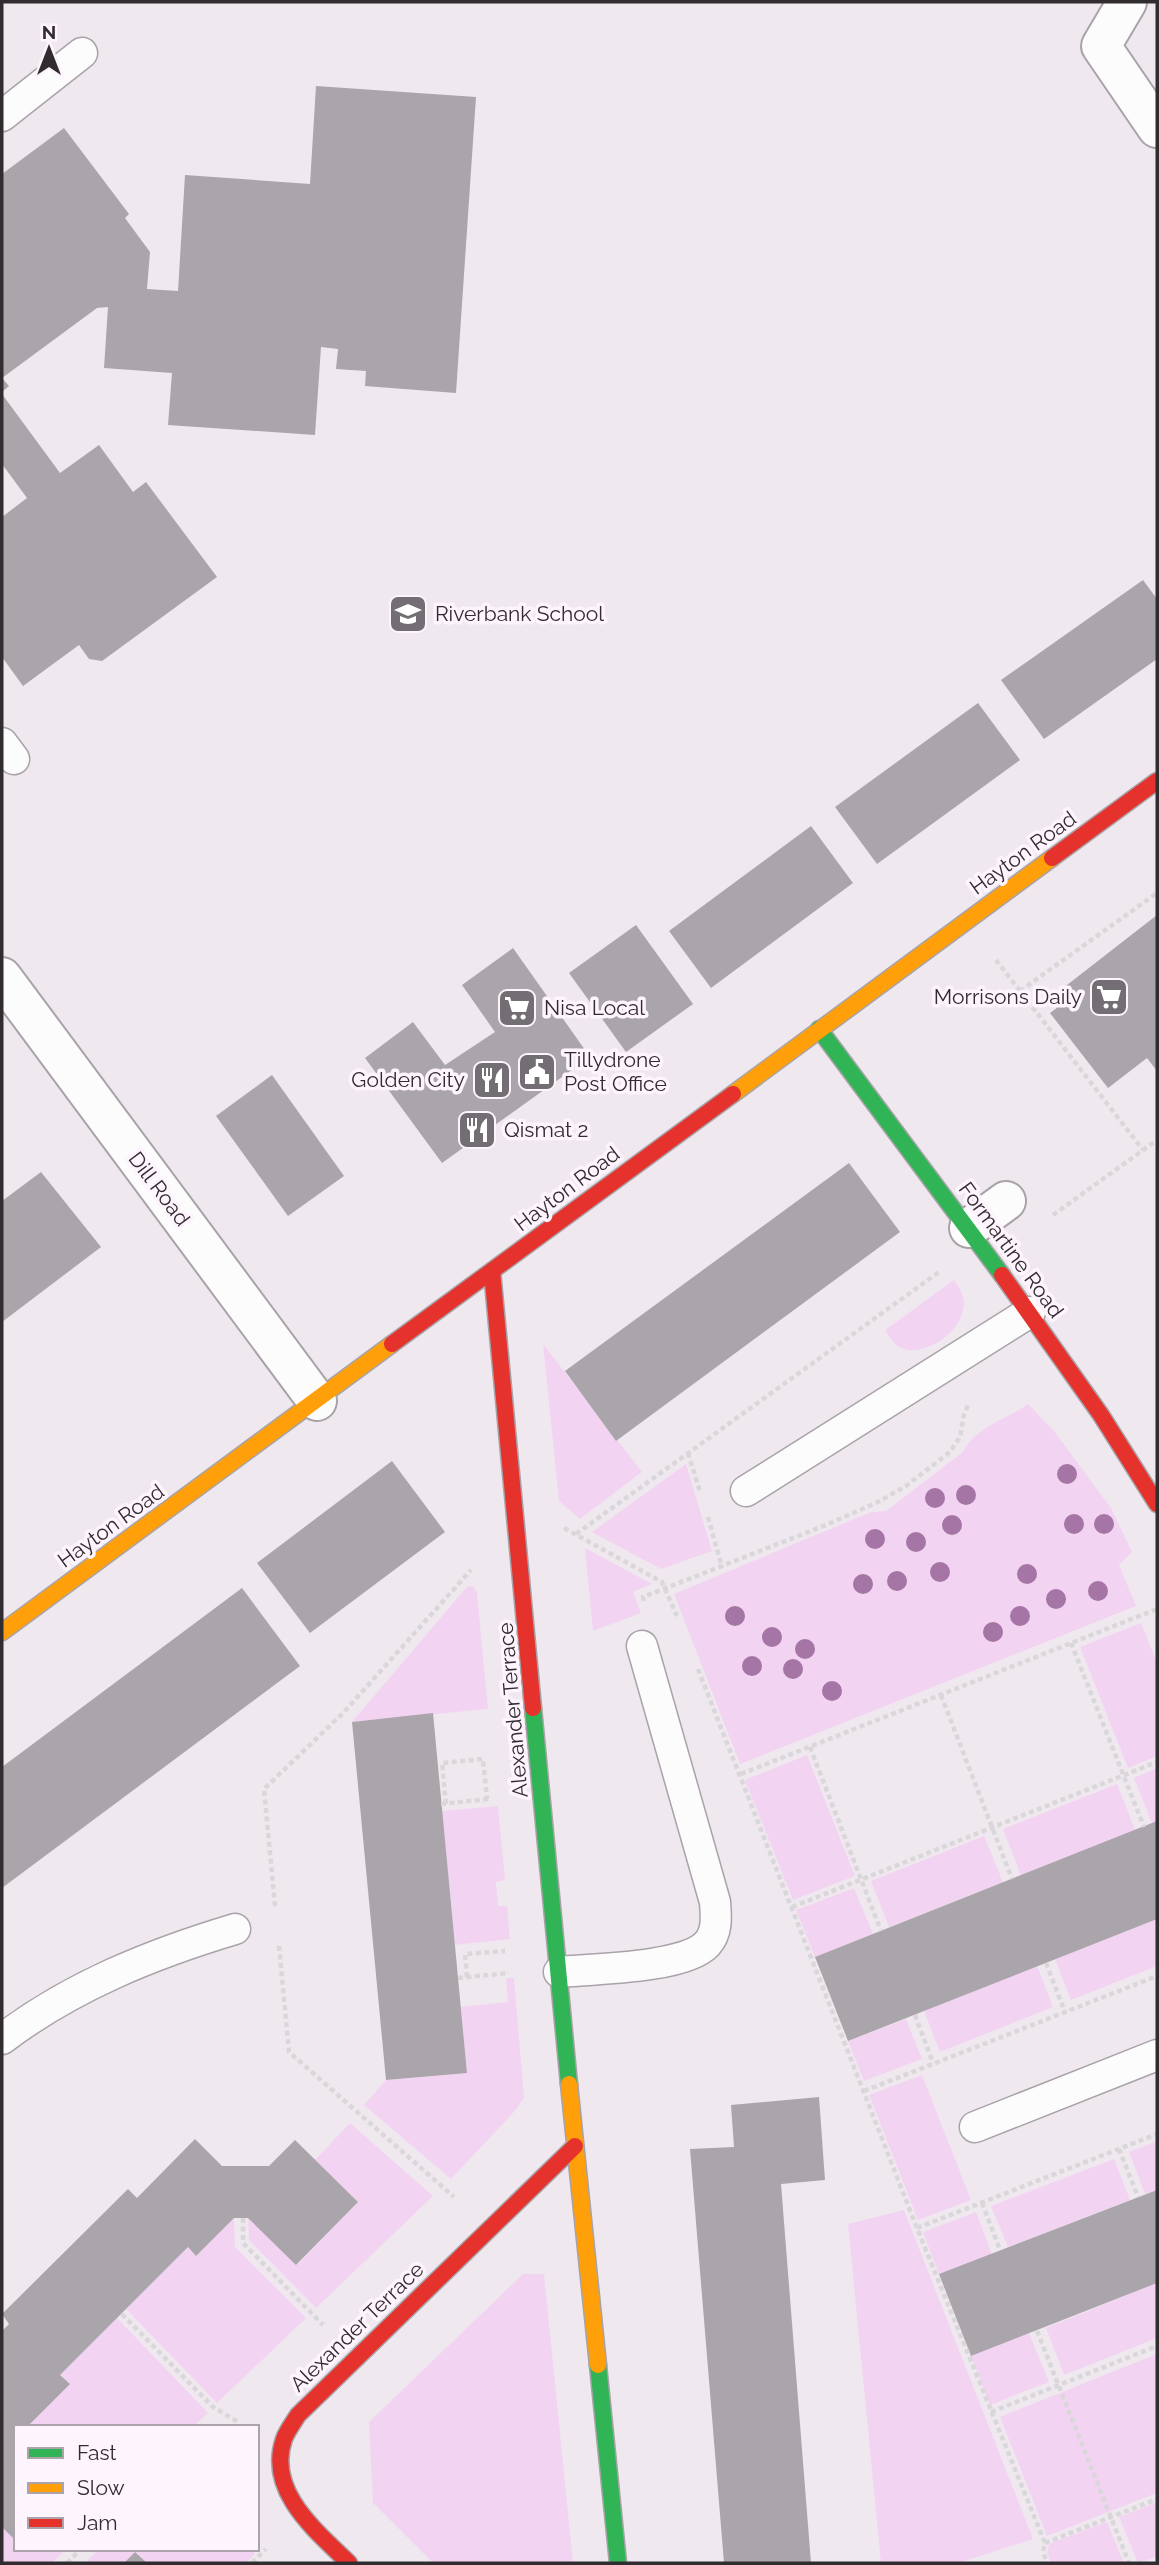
<svg xmlns="http://www.w3.org/2000/svg" width="1159" height="2565" viewBox="0 0 1159 2565" font-family="Raleway,sans-serif">
<style>
.green{fill:#f3d3f2}
.building{fill:#aaa5aa}
.lines{fill:none;stroke-linecap:round;stroke-linejoin:round}
.lane-casing{stroke:#a8a3a8;stroke-width:33}
.street-casing{stroke:#a8a3a8;stroke-width:42}
.fast-casing{stroke:#a8a3a8;stroke-width:19}
.slow-casing{stroke:#a8a3a8;stroke-width:19}
.jam-casing{stroke:#a8a3a8;stroke-width:19}
.path{stroke:#d9d7d9;stroke-width:4.5;stroke-dasharray:5 3.5;stroke-linecap:butt}
.lane{stroke:#fdfcfd;stroke-width:30}
.street{stroke:#fdfcfd;stroke-width:38}
.fast{stroke:#30b455;stroke-width:16}
.slow{stroke:#ff9f0a;stroke-width:16}
.jam{stroke:#e5322d;stroke-width:16}
.tree{fill:#a575a5}
.labels{text-anchor:middle;stroke-width:7;stroke-linejoin:round;paint-order:stroke}
.poi-label{font-size:21px;fill:#302c30;stroke:#fef4fd;text-anchor:start}
.street-label{font-size:21px;fill:#302c30;stroke:#fef4fd}
</style>
<rect width="100%" height="100%" fill="#efe9ef"/>
<g class="green">
<path d="M954 1280C961 1290 966 1298 963 1310 959 1334 922 1359 899 1347 893 1343 889 1336 885 1330Z"/>
<path d="M543 1344 642 1472 580 1519 559 1501Z"/>
<path d="M1028 1404 1054 1431 1111 1508 1132 1552 1119 1565 1136 1606 740 1764 674 1594 871 1512 886 1511 963 1452C976 1426 1006 1420 1028 1404Z"/>
<path d="M686 1464 712 1551 661 1569 592 1532Z"/>
<path d="M585 1548 652 1584 633 1592 641 1613 593 1631Z"/>
<path d="M470 1586 474 1587 477 1593 488 1709 352 1722 466 1588Z"/>
<path d="M1141 1623 1157 1663V1756L1128 1768 1080 1647Z"/>
<path d="M807 1755 855 1876 793 1900 745 1780Z"/>
<path d="M1157 1768V1821L1152 1823 1134 1778Z"/>
<path d="M1117 1784 1135 1830 1021 1876 1003 1829Z"/>
<path d="M498 1806 505 1880 496 1882 498 1906H507L510 1939 455 1945 442 1811Z"/>
<path d="M984 1836 1003 1882 889 1927 871 1881Z"/>
<path d="M854 1888 873 1934 815 1957 796 1910Z"/>
<path d="M1157 1919V1966L1071 2000 1055 1959Z"/>
<path d="M1037 1966 1053 2007 940 2052 924 2011Z"/>
<path d="M506 1978H514L524 2098 513 2113 451 2179 364 2105 386 2080 467 2073 461 2007 508 2002Z"/>
<path d="M906 2019 922 2059 864 2081 848 2041Z"/>
<path d="M922 2075 971 2200 918 2220 869 2095Z"/>
<path d="M350 2123 433 2196 316 2308 249 2240 248 2218 297 2265 358 2202 315 2160Z"/>
<path d="M1157 2141V2190L1145 2194 1129 2152Z"/>
<path d="M1114 2159 1130 2200 1008 2247 991 2206Z"/>
<path d="M904 2210 1033 2539 959 2563H881L848 2224Z"/>
<path d="M976 2212 992 2254 939 2274 923 2232Z"/>
<path d="M234 2218 235 2247 306 2318 217 2403 126 2309 188 2247 195 2255Z"/>
<path d="M523 2274H544L573 2563H433L373 2503 369 2422Z"/>
<path d="M1157 2283V2338L1064 2375 1046 2328Z"/>
<path d="M117 2318 208 2413 193 2427H48L46 2424H30L69 2383 60 2375Z"/>
<path d="M1029 2333 1049 2382 990 2405 971 2356Z"/>
<path d="M1157 2354V2493L1047 2536 1000 2417Z"/>
<path d="M1157 2502V2557L1138 2563 1119 2517Z"/>
<path d="M1107 2522 1124 2563H1051L1047 2553 1049 2544Z"/>
<path d="M2 2527 13 2538 16 2537V2549H66L52 2563H2Z"/>
<path d="M99 2549H251L255 2554 246 2563H147L135 2552 124 2563H85Z"/>
</g>
<g class="building">
<path d="M316 86 476 97 456 393 365 386 366 371 336 369 338 349 321 347 315 435 168 425 172 373 104 368 108 307 97 308 2 378 9 386 2 392V174L64 128 129 214 125 218 150 252 147 289 178 291 185 175 310 184Z"/>
<path d="M2 394 60 473 99 445 133 492 146 482 217 577 102 661 89 659 79 645 23 686 2 657V517L27 498 2 464Z"/>
<path d="M1143 580 1157 599V659L1044 739 1001 680Z"/>
<path d="M978 703 1020 760 877 864 835 807Z"/>
<path d="M811 826 853 883 711 988 669 931Z"/>
<path d="M1157 915V1071L1147 1058 1108 1088 1050 1013 1065 1002 1058 992Z"/>
<path d="M636 925 693 1004 626 1052 569 973Z"/>
<path d="M513 948 590 1057 442 1163 365 1058 413 1022 445 1065 495 1032 462 985Z"/>
<path d="M272 1075 344 1176 288 1216 216 1116Z"/>
<path d="M849 1163 900 1232 616 1441 565 1371Z"/>
<path d="M41 1172 101 1247 2 1322V1201Z"/>
<path d="M392 1461 445 1532 310 1633 257 1563Z"/>
<path d="M242 1588 300 1666 2 1888V1767Z"/>
<path d="M433 1713 467 2073 386 2080 352 1722Z"/>
<path d="M1157 1821V1919L848 2041 815 1957Z"/>
<path d="M819 2097 825 2180 781 2184 811 2563H724L690 2149 734 2147 731 2105Z"/>
<path d="M195 2139 222 2166H269L295 2140 358 2202 296 2265 248 2218H234L196 2256 188 2247 60 2375 70 2384 30 2424V2427H16V2537L14 2539 2 2527V2331L9 2324 2 2314 128 2189 137 2198Z"/>
<path d="M1157 2190V2283L971 2356 939 2274Z"/>
<path d="M135 2552 147 2563H124Z"/>
</g>
<g class="lines">
<defs>
<g id="lane">
<path d="M2 116 82 53"/>
<path d="M2 743 14 759"/>
<path d="M746 1491 1030 1312"/>
<path d="M559 1972C593 1969 685 1968 707 1944 718 1932 716 1916 715 1902L642 1646"/>
<path d="M2 2039C72 1986 152 1954 235 1929"/>
<path d="M975 2127 1157 2055"/>
</g>
<g id="street">
<path d="M1127 2 1101 46 1157 128"/>
<path d="M2 977 317 1401"/>
<path d="M969 1228 1006 1201"/>
</g>
<g id="fast">
<path d="M819 1029 1002 1275"/>
<path d="M533 1708 569 2084"/>
<path d="M598 2365 618 2563"/>
</g>
<g id="slow">
<path d="M733 1094 1052 858"/>
<path d="M2 1632 392 1344"/>
<path d="M569 2084 598 2365"/>
</g>
<g id="jam">
<path d="M1052 858 1157 781"/>
<path d="M492 1271 533 1708"/>
<path d="M1002 1275 1101 1415 1157 1504"/>
<path d="M392 1344 733 1094"/>
<path d="M349 2563C316 2531 266 2491 284 2439 287 2431 293 2423 298 2415L575 2146"/>
</g>
</defs>
<use href="#lane" class="lane-casing"/>
<use href="#street" class="street-casing"/>
<use href="#fast" class="fast-casing"/>
<use href="#slow" class="slow-casing"/>
<use href="#jam" class="jam-casing"/>
<g class="path">
<path d="M996 960 1143 1150"/>
<path d="M1020 991 1157 893"/>
<path d="M1053 1215 1157 1140"/>
<path d="M688 1453 700 1492"/>
<path d="M708 1517 722 1567"/>
<path d="M564 1528 662 1582 677 1616"/>
<path d="M576 1534 939 1272"/>
<path d="M644 1601 643 1597 826 1525 878 1502 906 1486 950 1452 960 1437 964 1415 968 1405"/>
<path d="M1071 1643 1144 1827"/>
<path d="M698 1669 917 2228 1045 2543 1043 2551 1047 2563"/>
<path d="M941 1695 1012 1879"/>
<path d="M810 1747 881 1931"/>
<path d="M741 1774 1157 1609"/>
<path d="M441 1804 489 1799"/>
<path d="M446 1804 442 1763 483 1759 487 1799"/>
<path d="M275 1906 264 1789 343 1713 471 1570"/>
<path d="M792 1907 1157 1762"/>
<path d="M279 1946 289 2052 454 2197"/>
<path d="M1046 1963 1065 2012"/>
<path d="M467 1977 465 1954 505 1951"/>
<path d="M458 1978 509 1973"/>
<path d="M915 2015 933 2063"/>
<path d="M864 2091 1157 1976"/>
<path d="M1119 2149 1138 2197"/>
<path d="M982 2203 1000 2250"/>
<path d="M243 2218V2243L323 2325"/>
<path d="M917 2228 1157 2134"/>
<path d="M122 2314 213 2407 240 2423"/>
<path d="M1037 2331 1129 2563"/>
<path d="M991 2412 1157 2346"/>
<path d="M1045 2543 1157 2499"/>
<path d="M67 2563 81 2549"/>
<path d="M252 2563 266 2549"/>
</g>
<use href="#lane" class="lane"/>
<use href="#street" class="street"/>
<use href="#fast" class="fast"/>
<use href="#slow" class="slow"/>
<use href="#jam" class="jam"/>
</g>
<g class="tree">
<circle cx="1067" cy="1474" r="10"/>
<circle cx="966" cy="1495" r="10"/>
<circle cx="935" cy="1498" r="10"/>
<circle cx="1074" cy="1524" r="10"/>
<circle cx="1104" cy="1524" r="10"/>
<circle cx="952" cy="1525" r="10"/>
<circle cx="875" cy="1539" r="10"/>
<circle cx="916" cy="1542" r="10"/>
<circle cx="940" cy="1572" r="10"/>
<circle cx="1027" cy="1574" r="10"/>
<circle cx="897" cy="1581" r="10"/>
<circle cx="863" cy="1584" r="10"/>
<circle cx="1098" cy="1591" r="10"/>
<circle cx="1056" cy="1599" r="10"/>
<circle cx="735" cy="1616" r="10"/>
<circle cx="1020" cy="1616" r="10"/>
<circle cx="993" cy="1632" r="10"/>
<circle cx="772" cy="1637" r="10"/>
<circle cx="805" cy="1649" r="10"/>
<circle cx="752" cy="1666" r="10"/>
<circle cx="793" cy="1669" r="10"/>
<circle cx="832" cy="1691" r="10"/>
</g>
<defs>
<symbol id="school-square" viewBox="-11 -11 22 22"><rect x="-9" y="-9" width="18" height="18" rx="4" fill="#736e73" stroke="#fef4fd"/><path d="M0-5L7-2L0 1L-7-2ZM-4 1L0 2.5L4 1V4Q0 6-4 4Z" fill="#fff"/></symbol>
<symbol id="supermarket-square" viewBox="-11 -11 22 22"><rect x="-9" y="-9" width="18" height="18" rx="4" fill="#736e73" stroke="#fef4fd"/><path d="M-6-5.5h2.5l.6 2H6L4.5 2H-2.5L-4.4-4H-6ZM-1.5 3.2a1.3 1.3 0 1 0 .1 0ZM3 3.2a1.3 1.3 0 1 0 .1 0Z" fill="#fff"/></symbol>
<symbol id="civic-square" viewBox="-11 -11 22 22"><rect x="-9" y="-9" width="18" height="18" rx="4" fill="#736e73" stroke="#fef4fd"/><path d="M-.6-6.5H3V-4.5H.6V-3L4-1V1h2V6H-6V1h2V-1L-.6-3ZM-1.2 2.5V6h2.4V2.5Z" fill="#fff"/></symbol>
<symbol id="restaurant-square" viewBox="-11 -11 22 22"><rect x="-9" y="-9" width="18" height="18" rx="4" fill="#736e73" stroke="#fef4fd"/><path d="M-5-6h1v4h1v-4h1v4h1v-4h1v5L-1.5 .5V6h-2V.5L-5-1ZM5-6V6H3V1.5H1.5Q1.5-4 5-6Z" fill="#fff"/></symbol>
</defs>
<g fill-rule="evenodd">
<use href="#school-square" x="386" y="592" width="44" height="44"/>
<use href="#supermarket-square" x="1087" y="975" width="44" height="44"/>
<use href="#supermarket-square" x="495" y="986" width="44" height="44"/>
<use href="#civic-square" x="515" y="1050" width="44" height="44"/>
<use href="#restaurant-square" x="470" y="1058" width="44" height="44"/>
<use href="#restaurant-square" x="455" y="1108" width="44" height="44"/>
</g>
<g class="labels">
<g class="poi-label">
<text x="435" y="621">Riverbank School</text>
<text x="1082" y="1004" text-anchor="end">Morrisons Daily</text>
<text x="544" y="1015">Nisa Local</text>
<text x="564" y="1067">Tillydrone<tspan x="564" dy="24">Post Office</tspan></text>
<text x="465" y="1087" text-anchor="end">Golden City</text>
<text x="504" y="1137">Qismat 2</text>
</g>
<g class="street-label">
<text transform="translate(1023 853) rotate(-36)" y="7">Hayton Road</text>
<text transform="translate(159 1189) rotate(53)" y="7">Dill Road</text>
<text transform="translate(567 1189) rotate(-37)" y="7">Hayton Road</text>
<text transform="translate(1011 1250) rotate(54)" y="7">Formartine Road</text>
<text transform="translate(111 1526) rotate(-36)" y="7">Hayton Road</text>
<text transform="translate(513 1710) rotate(-95)" y="7">Alexander Terrace</text>
<text transform="translate(357 2327) rotate(-44)" y="7">Alexander Terrace</text>
</g>
</g>
<rect width="1159" height="2565" fill="none" stroke="#302c30" stroke-width="7"/>
<rect x="14" y="2425" width="245" height="126" fill="#fef4fd" stroke="#aca4ab" stroke-width="2"/>
<rect x="28" y="2448" width="35" height="10" fill="#30b455" stroke="#aca4ab" stroke-width="2"/>
<text x="77" y="2460" font-size="21" fill="#302c30">Fast</text>
<rect x="28" y="2483" width="35" height="10" fill="#ff9f0a" stroke="#aca4ab" stroke-width="2"/>
<text x="77" y="2495" font-size="21" fill="#302c30">Slow</text>
<rect x="28" y="2518" width="35" height="10" fill="#e5322d" stroke="#aca4ab" stroke-width="2"/>
<text x="77" y="2530" font-size="21" fill="#302c30">Jam</text>
<g transform="translate(49 49)" stroke="#fef4fd" stroke-width="5" paint-order="stroke">
<path d="M0-5L12 26L0 18L-12 26Z" fill="#302c30"/>
<text y="-10" font-size="19" font-weight="bold" text-anchor="middle" fill="#302c30">N</text>
</g>
</svg>
